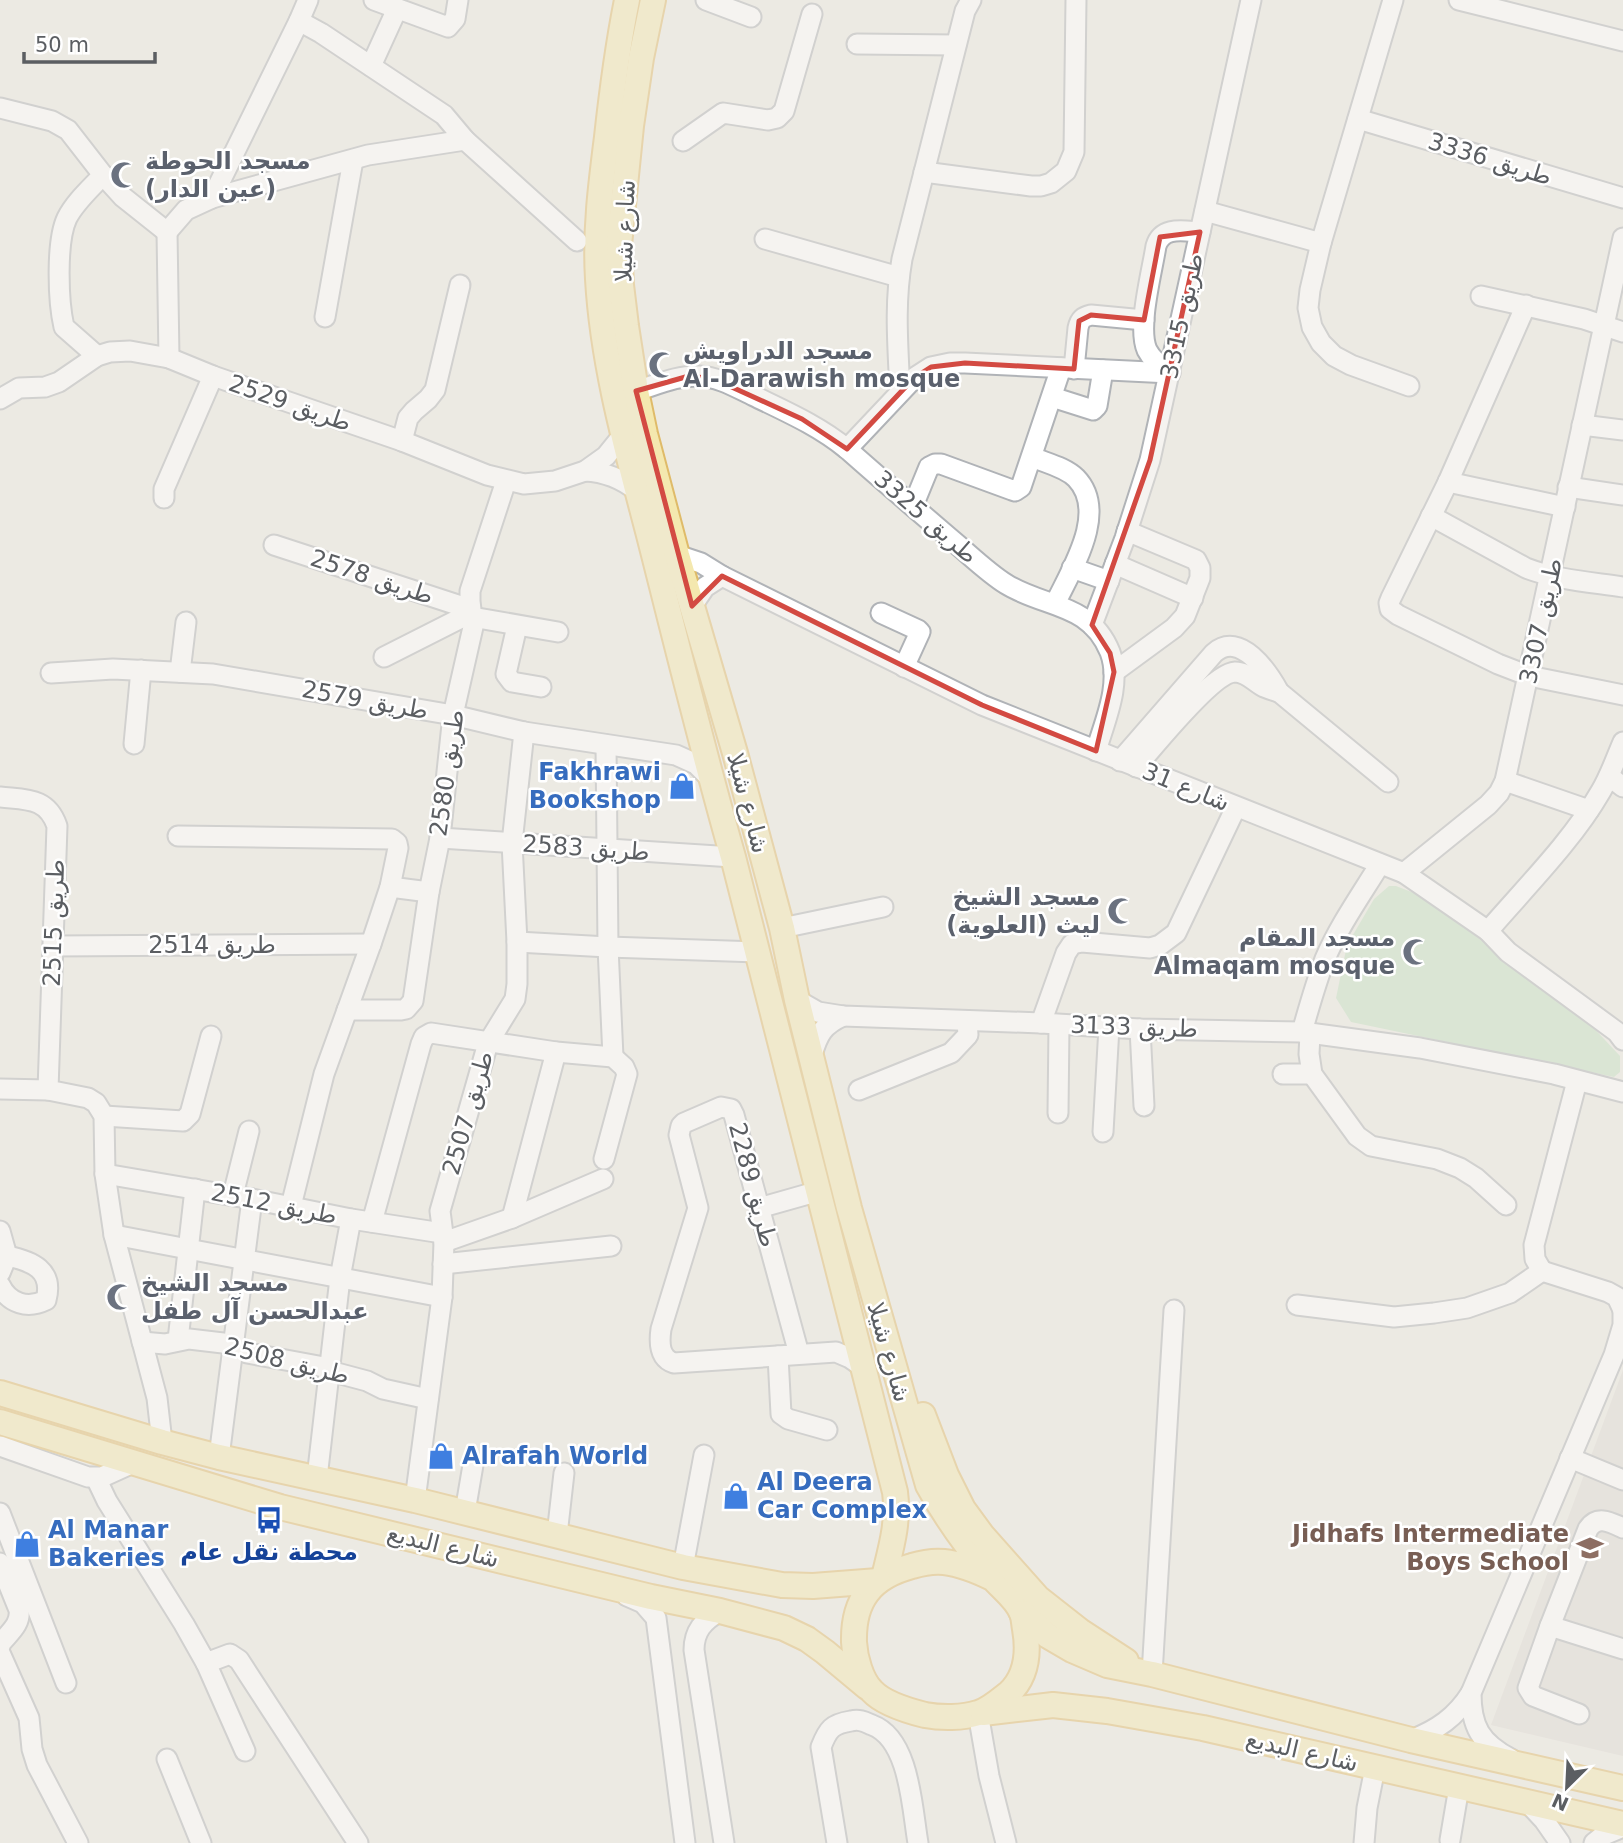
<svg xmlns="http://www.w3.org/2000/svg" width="1623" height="1843" viewBox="0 0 1623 1843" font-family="'DejaVu Sans',Cairo,sans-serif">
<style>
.education{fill:#dedbd4}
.green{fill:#c3e1c2}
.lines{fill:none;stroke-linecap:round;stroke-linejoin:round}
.minor-casing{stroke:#b0b3b7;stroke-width:23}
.major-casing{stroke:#dfbb69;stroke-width:28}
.minor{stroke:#fff;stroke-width:19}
.major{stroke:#f4e8af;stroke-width:24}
.marked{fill:none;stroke:#d34a42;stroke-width:5;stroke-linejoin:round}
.labels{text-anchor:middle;stroke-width:5;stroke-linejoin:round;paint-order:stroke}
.street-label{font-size:24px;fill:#5b5e62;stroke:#fff}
.worship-label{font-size:24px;font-weight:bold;fill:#5b616d;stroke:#fff;text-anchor:start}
.shop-label{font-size:24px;font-weight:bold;fill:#366cbe;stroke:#fff;text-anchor:start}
.education-label{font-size:24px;font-weight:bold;fill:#785e54;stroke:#fff;text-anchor:end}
.transit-label{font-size:24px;font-weight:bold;fill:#164399;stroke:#fff}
</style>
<rect width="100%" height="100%" fill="#eceae3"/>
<path class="education" d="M1623 1370V1756L1491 1725Z"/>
<path class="green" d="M1389 886H1396L1427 898 1590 1024 1620 1056V1072L1614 1077 1351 1022 1336 998 1347 945 1374 899Z"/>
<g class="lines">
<defs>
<g id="minor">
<path d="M374 0 448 27 455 19 458 0"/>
<path d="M706 0 751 17"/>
<path d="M1393 0 1321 243 1310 290 1308 308 1312 327 1321 343 1334 356 1351 365 1409 386"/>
<path d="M1459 0 1623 41"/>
<path d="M299 21 321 33 444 115 465 140 577 241"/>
<path d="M857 44 956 45"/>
<path d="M371 66 397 9"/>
<path d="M0 108 52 121 68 130 103 175 123 197 167 232"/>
<path d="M1358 119 1623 198"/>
<path d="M683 141 723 113 768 120 777 118 784 111 812 14"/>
<path d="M924 172 1031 186H1041L1051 183 1066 171 1074 152 1076 0"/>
<path d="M212 198 299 21 308 0"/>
<path d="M1205 211 1321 243"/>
<path d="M167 232 186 210 212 198 368 155 465 140"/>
<path d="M167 232 169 358"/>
<path d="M765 239 899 277"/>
<path d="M1481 296 1584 319 1623 332"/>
<path d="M1526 305 1448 482 1391 598 1389 603 1390 609 1398 615 1498 664 1529 676 1623 695"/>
<path d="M325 317 353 160"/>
<path d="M97 356 64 327C58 301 56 241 67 218 75 202 91 188 103 175"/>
<path d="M1074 369 1078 328C1080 319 1083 317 1091 315L1144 320"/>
<path d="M1170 373C1161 367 1152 360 1147 350 1137 327 1152 272 1156 246 1162 226 1183 231 1200 232"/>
<path d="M636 391C656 385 678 375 699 376 719 377 737 388 754 396 787 412 819 426 847 449 882 480 917 510 952 540 970 555 987 572 1006 584 1044 608 1090 602 1110 652 1122 684 1105 720 1096 751"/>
<path d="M900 392C898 347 894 304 902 259L965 11 971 0"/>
<path d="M1052 397 1093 410 1097 406 1103 370"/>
<path d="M0 399 19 388 45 387 59 382 97 356 110 352 130 351 169 358 213 376 402 441 487 475 524 484 555 481 585 471 606 456 623 435"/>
<path d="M1582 425 1623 430"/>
<path d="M402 441 408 418 414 411 428 399 435 390 460 285"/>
<path d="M847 449 914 378 931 367 950 363H965L1170 373"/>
<path d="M1032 457C1046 463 1065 467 1076 478 1109 512 1071 570 1055 604"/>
<path d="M585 471C605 472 621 478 637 491"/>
<path d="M1448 482 1565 507"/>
<path d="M1568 487 1623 495"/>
<path d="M164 498V489L213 376"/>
<path d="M913 506 929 467 935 464H941L1012 490 1015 491 1021 487 1061 368"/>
<path d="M1431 516 1526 568C1557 580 1590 582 1623 587"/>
<path d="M274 545 470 609"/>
<path d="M677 555 701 563 722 576 982 705 1404 873 1488 931 1508 952 1617 1032 1623 1040"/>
<path d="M1115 564 1193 598"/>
<path d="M1072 568 1109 581"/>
<path d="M692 606 705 587 722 576"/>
<path d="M881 613 918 630 920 632 904 667"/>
<path d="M472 617 558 632"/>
<path d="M1092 625 1125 538 1150 460 1251 0"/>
<path d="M517 626 506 674 512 682 541 687"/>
<path d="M384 657 471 613"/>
<path d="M180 672 186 622"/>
<path d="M1114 672 1174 628 1185 616 1200 578V568L1196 560 1127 531"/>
<path d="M51 673 113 669 213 674 453 715 524 732 676 755 696 764 711 779"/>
<path d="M134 744 141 670"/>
<path d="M606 745 608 947 613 1057"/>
<path d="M1120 761 1214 653C1240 630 1268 672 1279 692L1388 782"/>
<path d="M1136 767C1153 748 1212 673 1235 672 1247 672 1254 682 1264 687 1269 689 1274 691 1279 692"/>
<path d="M1609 776 1623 787"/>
<path d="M1505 781 1589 810"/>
<path d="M0 797C26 800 47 797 57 826L48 1090 88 1098 96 1103 104 1116 105 1174 114 1235 157 1398 162 1442"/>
<path d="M178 836 392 839 397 843 398 848 390 887 371 944 324 1074 291 1206"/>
<path d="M440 838 733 857"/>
<path d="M1404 873 1488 805 1499 793 1505 781 1623 238"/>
<path d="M390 887 429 892"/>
<path d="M782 928 883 907"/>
<path d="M1488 931C1525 888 1573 840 1601 791 1610 776 1616 758 1623 742"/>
<path d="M517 942 608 947 758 952"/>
<path d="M53 946 371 944"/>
<path d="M797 1000 818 1012 843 1016 1041 1023 1140 1029 1302 1032 1420 1048 1554 1074 1623 1092"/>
<path d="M347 1010H401L406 1009 413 1001 429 892 440 838 453 715 473 627 470 601V591L506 481"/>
<path d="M1041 1023 1066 953 1072 944 1082 942 1150 948 1160 945 1176 933 1236 807"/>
<path d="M1140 1029 1144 1106"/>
<path d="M1302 1032C1309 1007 1316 982 1325 959 1339 926 1361 895 1380 864"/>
<path d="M1310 1034 1309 1054 1312 1074 1357 1136 1371 1146 1437 1159 1460 1168 1476 1178 1506 1205"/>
<path d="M812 1055C818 1034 823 1025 843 1016"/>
<path d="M1283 1074H1312"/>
<path d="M0 1089 48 1090"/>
<path d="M859 1090 951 1053 968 1035 967 1021"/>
<path d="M1058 1113 1059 1025"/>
<path d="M104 1116 183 1121 190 1114 211 1036"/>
<path d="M1103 1132 1109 1027"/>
<path d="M105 1174 252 1199 351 1219 442 1233"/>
<path d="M233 1195 249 1131"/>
<path d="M759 1208 819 1191"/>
<path d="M512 1218 556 1052"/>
<path d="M372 1222 421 1044 424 1037 431 1033 556 1052 613 1057 624 1067 627 1074 604 1159"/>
<path d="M0 1231 7 1256 0 1273"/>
<path d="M114 1235 442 1297"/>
<path d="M444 1242 512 1218 603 1179"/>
<path d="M443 1264 611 1246"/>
<path d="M1542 1271 1535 1259 1534 1245 1577 1081"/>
<path d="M1542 1271 1608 1292 1617 1297 1623 1310"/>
<path d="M0 1285C9 1304 28 1309 46 1300 54 1270 32 1261 7 1256"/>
<path d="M1297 1305 1394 1317 1434 1313 1467 1308 1510 1293 1542 1271"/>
<path d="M178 1340 195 1189"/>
<path d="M142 1342 165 1344 189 1339 223 1343 247 1353 324 1367 337 1373 367 1381 383 1389 428 1399"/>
<path d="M799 1354 734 1115 731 1109 721 1107 684 1123 681 1126 679 1135 698 1208 661 1329C659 1343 659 1358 674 1363L836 1352 850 1358 863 1367"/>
<path d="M778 1356 781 1414 788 1419 827 1430"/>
<path d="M0 1446 88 1477H102L135 1462"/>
<path d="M219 1457 252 1199"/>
<path d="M1570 1458 1623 1480"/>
<path d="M96 1478 107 1501 184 1624 206 1663 230 1654 239 1660 358 1843"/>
<path d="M317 1478 340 1278 351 1219"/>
<path d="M415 1500 442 1297 444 1242 440 1211 488 1043 515 999 517 984V942L512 843 524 732"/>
<path d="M465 1512 473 1465"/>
<path d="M0 1513 66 1683"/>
<path d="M557 1535 564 1473"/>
<path d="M0 1563 19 1610C21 1624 10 1632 1 1643L0 1646"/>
<path d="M683 1567 704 1455"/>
<path d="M627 1596 643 1603 656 1618 685 1843"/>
<path d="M720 1611C703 1621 694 1631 694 1650L724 1843"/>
<path d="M1550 1626 1623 1649"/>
<path d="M0 1653 29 1718 32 1749 37 1765 78 1843"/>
<path d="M206 1663 245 1751"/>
<path d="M1152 1674 1174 1310"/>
<path d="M978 1713 989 1776 1006 1843"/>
<path d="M1579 1714 1533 1696 1528 1688 1550 1626 1588 1529C1597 1515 1610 1522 1623 1528"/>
<path d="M1411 1740C1437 1730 1456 1717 1471 1693"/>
<path d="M167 1759 201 1843"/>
<path d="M1511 1759C1480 1743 1471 1726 1471 1693L1614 1355 1623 1325V1311"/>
<path d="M1528 1803 1544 1820 1560 1843"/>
<path d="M1450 1840 1459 1787"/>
<path d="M837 1843 821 1747C828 1729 832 1724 851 1721 860 1719 865 1722 872 1725 910 1739 912 1809 918 1843"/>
<path d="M1364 1843 1367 1808 1375 1768"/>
<path d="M1594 1843 1604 1835 1623 1827"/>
</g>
<g id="major">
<path d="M627 0C618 45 612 91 607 137 601 184 595 231 598 279 603 368 628 454 650 539 677 645 703 752 733 857L895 1492C899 1522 891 1548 884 1577"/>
<path d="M653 0 641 58 631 126 619 245 621 285 626 326 636 391 645 434 677 555 735 753 782 928 797 1000 849 1208 928 1485C946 1518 968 1548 992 1577 1002 1589 1016 1598 1022 1613 1024 1618 1024 1624 1025 1629 1029 1652 1027 1676 1009 1693 1000 1700 989 1710 978 1713 963 1718 941 1718 925 1715 909 1711 884 1704 872 1691 861 1680 855 1658 854 1642 853 1600 871 1577 912 1566 922 1563 934 1561 944 1562 962 1564 978 1571 994 1579"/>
<path d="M0 1393 162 1442 219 1457 415 1500 683 1567 782 1585 813 1586 878 1581"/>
<path d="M923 1415 946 1475 963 1509 982 1535 1038 1598 1080 1631 1126 1661"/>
<path d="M0 1422 280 1507 651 1597 720 1611 784 1628 807 1639 825 1652 867 1687"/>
<path d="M1022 1613 1048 1636 1072 1650 1107 1665 1152 1674 1411 1740 1623 1788"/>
<path d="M983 1713 1053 1705 1107 1711 1203 1728 1623 1824"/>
</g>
</defs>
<use href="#minor" class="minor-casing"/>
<use href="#major" class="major-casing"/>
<use href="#minor" class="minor"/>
<use href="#major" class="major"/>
</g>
<path d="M0 0H1623V1843H0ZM1200 232 1150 460 1092 625 1110 653 1114 672 1096 751 982 705 722 576 692 606 636 391 689 376 714 379 802 419 847 449 914 378 931 367 965 363 1074 369 1079 321 1091 315 1144 320 1160 237Z" fill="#eceae3" fill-opacity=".55" fill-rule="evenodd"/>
<path class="marked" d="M1200 232 1150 460 1092 625 1110 653 1114 672 1096 751 982 705 722 576 692 606 636 391 689 376 714 379 802 419 847 449 914 378 931 367 965 363 1074 369 1079 321 1091 315 1144 320 1160 237Z"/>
<defs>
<symbol id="mosque-bare" viewBox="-9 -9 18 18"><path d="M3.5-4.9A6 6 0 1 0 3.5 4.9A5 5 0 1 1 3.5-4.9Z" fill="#6b7280" stroke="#fff" stroke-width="2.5" paint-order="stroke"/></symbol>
<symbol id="shop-bare" viewBox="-9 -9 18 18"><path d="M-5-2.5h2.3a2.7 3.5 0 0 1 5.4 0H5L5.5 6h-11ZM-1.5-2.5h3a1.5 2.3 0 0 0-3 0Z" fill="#3f7fe0" stroke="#fff" stroke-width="2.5" paint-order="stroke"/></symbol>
<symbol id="bus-bare" viewBox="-9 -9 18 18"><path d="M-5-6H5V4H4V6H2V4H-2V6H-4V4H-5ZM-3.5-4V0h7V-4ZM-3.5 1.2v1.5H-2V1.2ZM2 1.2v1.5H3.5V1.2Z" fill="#1a4fb4" stroke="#fff" stroke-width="2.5" paint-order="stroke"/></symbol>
<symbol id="school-bare" viewBox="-9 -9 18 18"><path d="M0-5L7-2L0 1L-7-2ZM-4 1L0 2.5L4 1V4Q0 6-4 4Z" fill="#8d6e63" stroke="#fff" stroke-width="2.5" paint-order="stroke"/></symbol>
</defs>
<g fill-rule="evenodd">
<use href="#mosque-bare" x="105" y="156" width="38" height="38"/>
<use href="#mosque-bare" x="643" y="346" width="38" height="38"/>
<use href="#shop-bare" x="663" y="767" width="38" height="38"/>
<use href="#mosque-bare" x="1102" y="892" width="38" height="38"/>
<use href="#mosque-bare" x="1397" y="933" width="38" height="38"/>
<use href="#mosque-bare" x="101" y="1278" width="38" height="38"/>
<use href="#shop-bare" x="422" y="1437" width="38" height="38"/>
<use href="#shop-bare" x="717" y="1477" width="38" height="38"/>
<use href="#bus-bare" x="250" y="1501" width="38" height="38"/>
<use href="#shop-bare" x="8" y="1525" width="38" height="38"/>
<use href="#school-bare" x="1571" y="1529" width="38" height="38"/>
</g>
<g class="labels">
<g class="street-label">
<text transform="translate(1490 159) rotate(17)" y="8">طريق 3336</text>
<text transform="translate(625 231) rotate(-88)" y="8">شارع شيلا</text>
<text transform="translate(1182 316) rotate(-78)" y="8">طريق 3315</text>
<text transform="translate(290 403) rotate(19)" y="8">طريق 2529</text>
<text transform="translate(926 517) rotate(41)" y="8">طريق 3325</text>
<text transform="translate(372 577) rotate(18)" y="8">طريق 2578</text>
<text transform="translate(1541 621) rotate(-78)" y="8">طريق 3307</text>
<text transform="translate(365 700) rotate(10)" y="8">طريق 2579</text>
<text transform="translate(447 773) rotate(-82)" y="8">طريق 2580</text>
<text transform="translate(1186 787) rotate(22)" y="8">شارع 31</text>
<text transform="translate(748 803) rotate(75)" y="8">شارع شيلا</text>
<text transform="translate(586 848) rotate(4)" y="8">طريق 2583</text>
<text transform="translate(54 923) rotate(-88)" y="8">طريق 2515</text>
<text x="212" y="953">طريق 2514</text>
<text transform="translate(1134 1027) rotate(2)" y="8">طريق 3133</text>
<text transform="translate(468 1113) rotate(-74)" y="8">طريق 2507</text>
<text transform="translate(753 1185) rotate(75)" y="8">طريق 2289</text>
<text transform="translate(274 1204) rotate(11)" y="8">طريق 2512</text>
<text transform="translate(889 1352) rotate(74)" y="8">شارع شيلا</text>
<text transform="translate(287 1361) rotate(14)" y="8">طريق 2508</text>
<text transform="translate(443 1546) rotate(14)" y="8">شارع البديع</text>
<text transform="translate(1302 1751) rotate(13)" y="8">شارع البديع</text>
</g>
<g class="worship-label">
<text x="145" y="169">مسجد الحوطة<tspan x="145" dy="28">(عين الدار)</tspan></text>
<text x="683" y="359">مسجد الدراويش<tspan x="683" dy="28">Al-Darawish mosque</tspan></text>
<text x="1100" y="905" text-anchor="end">مسجد الشيخ<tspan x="1100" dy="28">ليث (العلوية)</tspan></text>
<text x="1395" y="946" text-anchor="end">مسجد المقام<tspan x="1395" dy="28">Almaqam mosque</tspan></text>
<text x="141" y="1291">مسجد الشيخ<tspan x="141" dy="28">عبدالحسن آل طفل</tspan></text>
</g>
<g class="shop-label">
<text x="661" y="780" text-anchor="end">Fakhrawi<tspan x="661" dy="28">Bookshop</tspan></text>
<text x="462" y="1464">Alrafah World</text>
<text x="757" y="1490">Al Deera<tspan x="757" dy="28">Car Complex</tspan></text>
<text x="48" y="1538">Al Manar<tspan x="48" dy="28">Bakeries</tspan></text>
</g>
<g class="education-label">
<text x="1569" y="1542">Jidhafs Intermediate<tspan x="1569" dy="28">Boys School</tspan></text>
</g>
<g class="transit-label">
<text x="269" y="1560">محطة نقل عام</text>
</g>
</g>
<g transform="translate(1567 1787) rotate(204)" stroke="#ffffff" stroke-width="5" paint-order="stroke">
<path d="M0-5L12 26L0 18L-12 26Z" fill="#5b5e62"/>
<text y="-10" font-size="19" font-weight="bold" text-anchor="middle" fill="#5b5e62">N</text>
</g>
<path d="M24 52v10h131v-10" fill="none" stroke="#5b5e62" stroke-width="3.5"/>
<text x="35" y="52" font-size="21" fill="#5b5e62" stroke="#ffffff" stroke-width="5" paint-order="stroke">50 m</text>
</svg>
